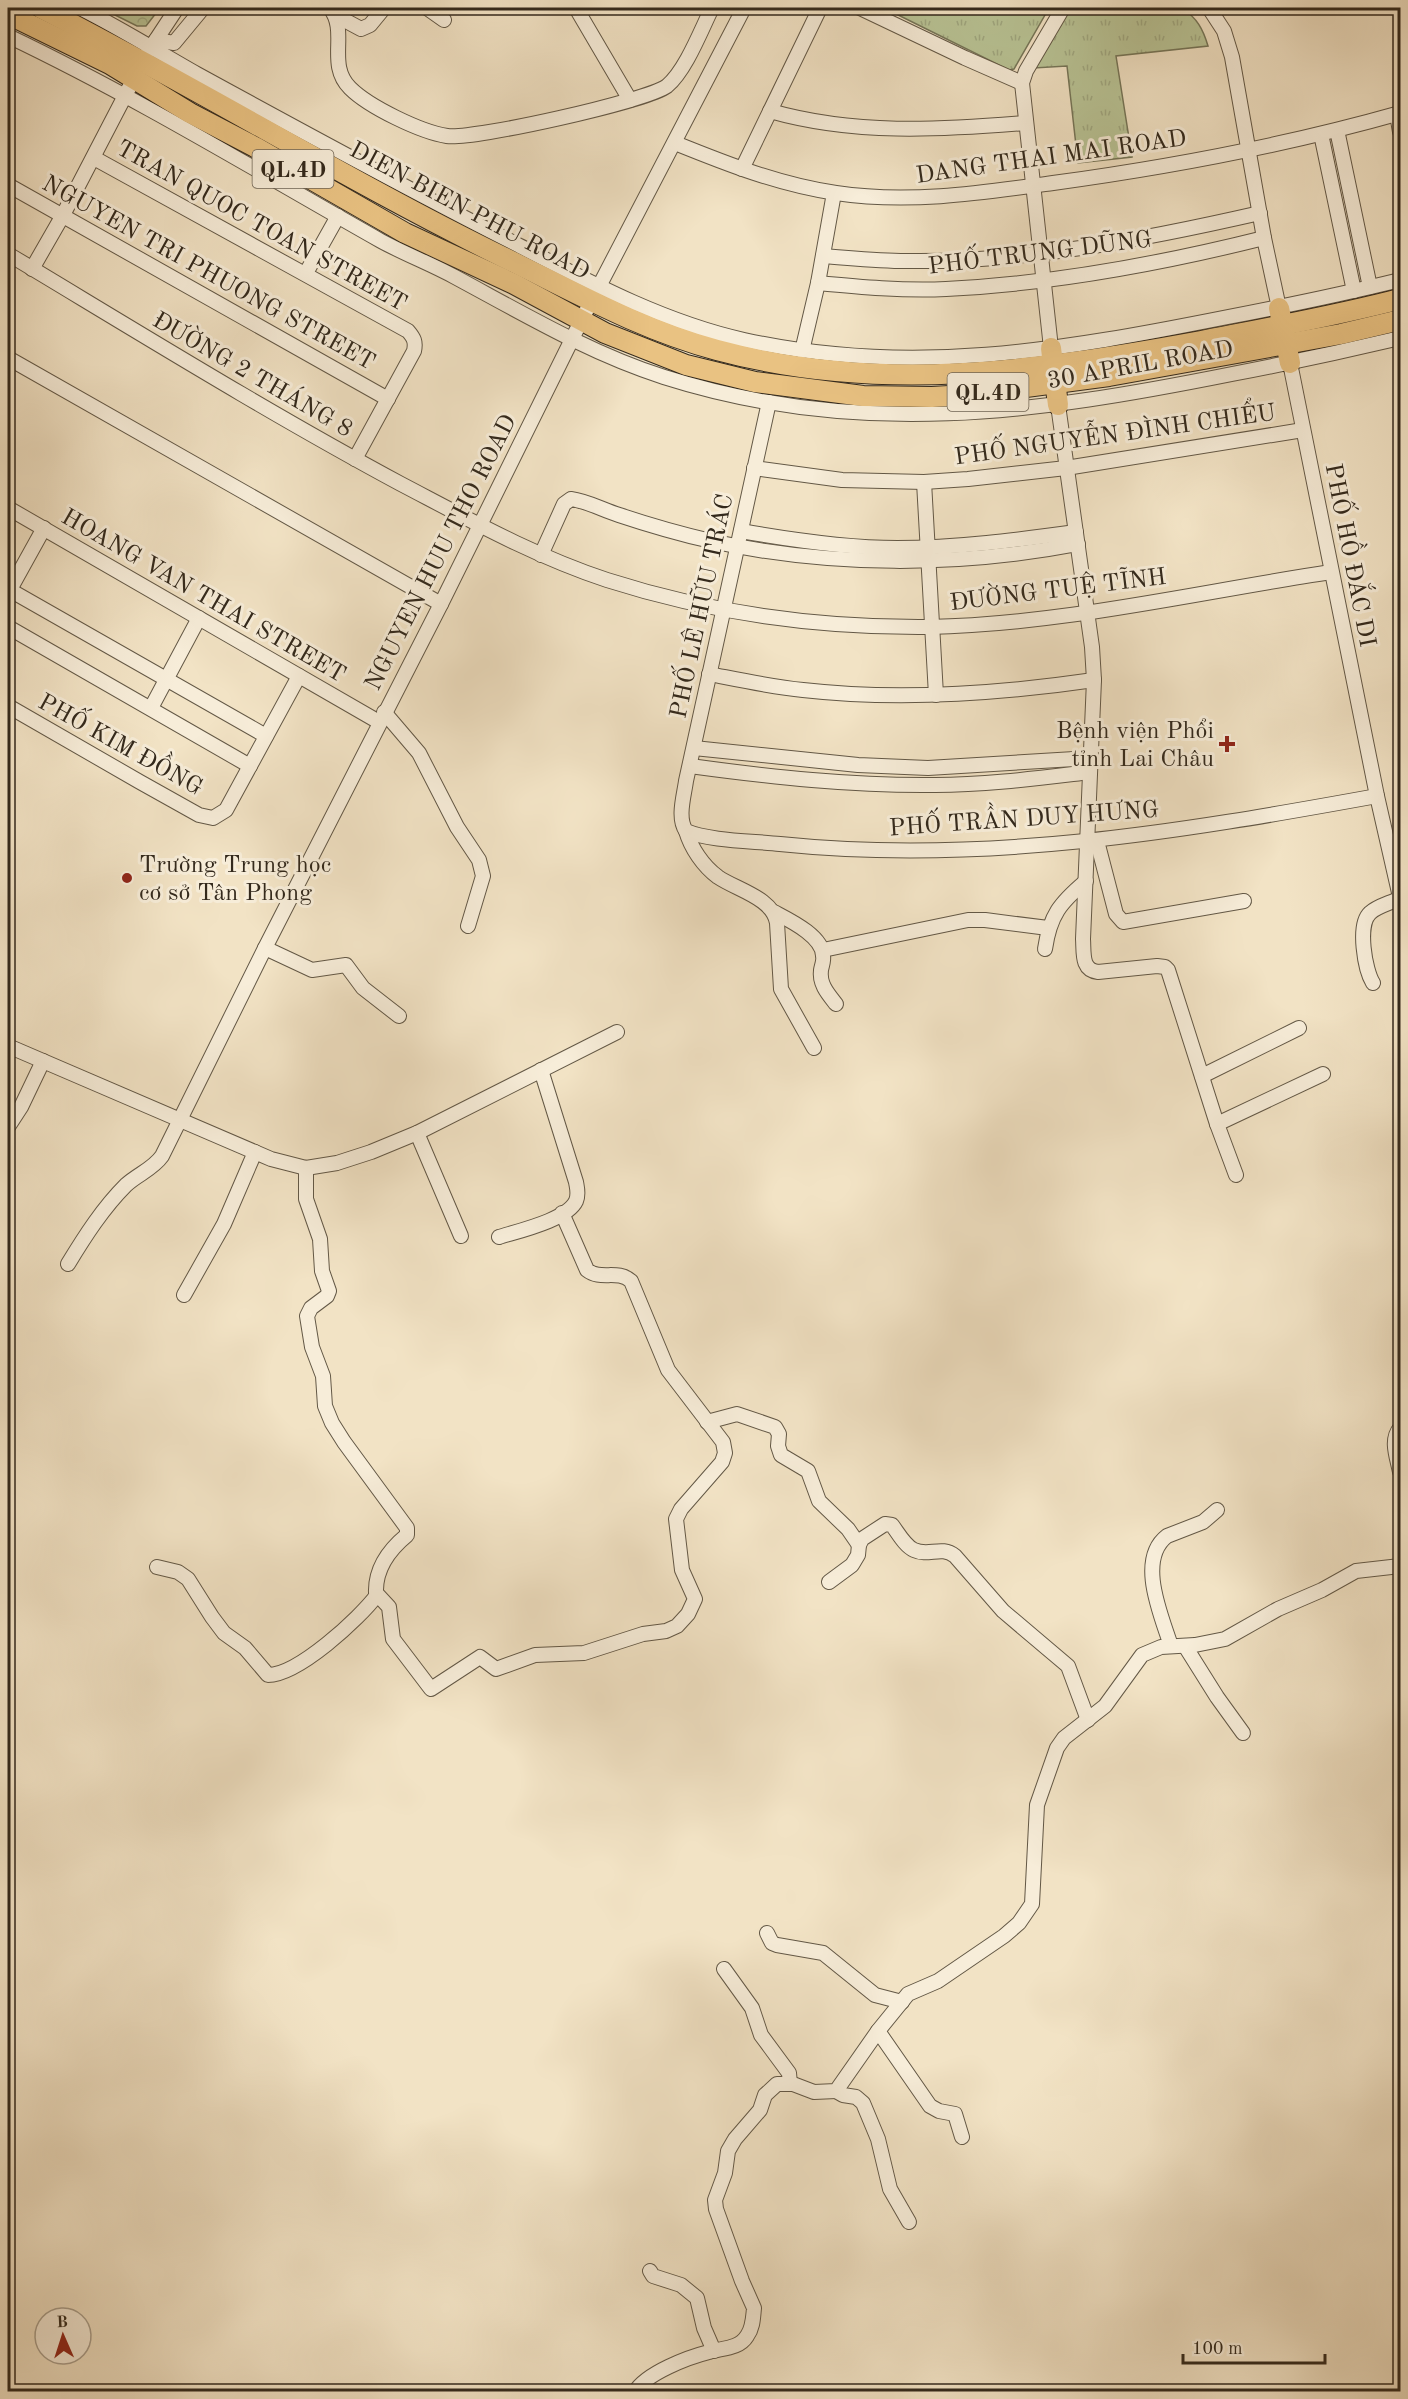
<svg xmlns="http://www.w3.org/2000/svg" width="1408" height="2399" viewBox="0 0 1408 2399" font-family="'Old Standard TT',serif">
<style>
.grass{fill:url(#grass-tufts);stroke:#767659;stroke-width:1.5}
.park{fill:url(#park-crowns);stroke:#767659;stroke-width:1.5}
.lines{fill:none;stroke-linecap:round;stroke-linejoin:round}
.minor-casing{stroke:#635846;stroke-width:16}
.highway-casing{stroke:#33291c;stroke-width:22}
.minor{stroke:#f7edd9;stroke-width:14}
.highway{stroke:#e9c282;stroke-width:20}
.poi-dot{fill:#8f2418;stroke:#f7edd9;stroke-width:2}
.labels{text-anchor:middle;stroke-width:6;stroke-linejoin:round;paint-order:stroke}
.shield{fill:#f7edd9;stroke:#6e6455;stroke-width:1.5}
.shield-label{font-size:22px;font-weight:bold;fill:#33291c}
.street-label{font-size:24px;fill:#33291c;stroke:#f7edd9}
.poi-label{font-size:24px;fill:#33291c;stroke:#f7edd9;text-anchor:end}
</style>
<defs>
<pattern id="grass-tufts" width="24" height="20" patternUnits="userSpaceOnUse" patternTransform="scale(1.5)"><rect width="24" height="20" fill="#b9c496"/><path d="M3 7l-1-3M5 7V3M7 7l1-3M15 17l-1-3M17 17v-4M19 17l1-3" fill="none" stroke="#a0a881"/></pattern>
<pattern id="park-crowns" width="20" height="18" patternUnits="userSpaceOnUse" patternTransform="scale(1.5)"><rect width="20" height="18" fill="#b9c496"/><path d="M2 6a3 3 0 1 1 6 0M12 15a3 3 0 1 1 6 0" fill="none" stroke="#a0a881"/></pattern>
</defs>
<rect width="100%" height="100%" fill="#f2e3c5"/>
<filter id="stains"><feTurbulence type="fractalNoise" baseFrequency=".00333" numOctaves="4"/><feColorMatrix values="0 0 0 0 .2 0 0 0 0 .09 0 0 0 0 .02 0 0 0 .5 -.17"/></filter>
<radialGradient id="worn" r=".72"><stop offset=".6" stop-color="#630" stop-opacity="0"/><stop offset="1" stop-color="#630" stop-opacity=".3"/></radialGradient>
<g class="grass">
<path d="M884 8H1049L1014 69 1009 70Z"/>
<path d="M1070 8H1182C1197 18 1203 29 1208 46L1116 56 1132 157 1078 163 1067 66 1034 68Z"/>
</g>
<path class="park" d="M101 8H160L146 26H137Z"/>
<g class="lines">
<defs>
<g id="minor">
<path d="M80 8C120 28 158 52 197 74 303 132 409 190 516 244 589 282 663 322 744 340 911 377 1062 350 1228 317 1285 306 1343 294 1400 280"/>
<path d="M330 8C349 32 326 64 350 88 369 107 421 132 447 136 473 140 647 101 667 86 686 70 701 30 712 8"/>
<path d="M427 8 444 20"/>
<path d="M576 8 630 100"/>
<path d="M860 8 965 58 1022 83"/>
<path d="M1209 8 1224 31 1232 57 1264 238 1279 308"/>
<path d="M335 15 361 29 370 25 384 8"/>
<path d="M8 36C136 97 257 171 381 241 405 254 431 264 455 277 522 313 591 354 664 377 859 439 1037 413 1232 374 1289 363 1345 351 1400 338"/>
<path d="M156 40 174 43 203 8"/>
<path d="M146 55 177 8"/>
<path d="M770 111C854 135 939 130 1025 123"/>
<path d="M1397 114 1400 132"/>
<path d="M1337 130 1370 287"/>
<path d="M1321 134 1354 291"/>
<path d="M675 143C727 164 780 185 836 193 908 204 981 193 1053 183 1170 167 1287 145 1400 113"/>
<path d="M94 158 408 331C414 338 416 342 414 351L355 459"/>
<path d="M742 169 820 8"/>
<path d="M8 185 388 399"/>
<path d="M8 254C138 332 267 412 401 484 468 519 534 556 607 580 710 613 821 628 929 627 1064 624 1198 592 1331 572"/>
<path d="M823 256C851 258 878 261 906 261 1023 263 1146 239 1260 213"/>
<path d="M32 269 63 215 129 88"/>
<path d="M306 273 338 216"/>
<path d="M818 283C860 287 903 291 946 289 1049 284 1164 263 1264 238"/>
<path d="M1051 348 1022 83 1026 71 1063 8"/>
<path d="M802 351 818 283 834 193"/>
<path d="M8 358 441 604"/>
<path d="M1290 363 1377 796 1400 897"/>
<path d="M769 402 686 781C684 796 677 818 686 831 709 841 754 841 780 844 982 865 1179 832 1377 796"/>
<path d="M1058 405 1092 647 1094 680 1083 939C1084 953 1081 970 1098 972L1157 966 1165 967 1168 970 1217 1124 1236 1175"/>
<path d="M754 468 842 480 924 482 968 479 1066 468 1303 430"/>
<path d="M924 482 936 695"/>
<path d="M8 508 379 722"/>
<path d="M741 531C792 540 845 548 897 548 957 548 1017 540 1076 532"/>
<path d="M541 555 564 504 571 499C587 501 603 510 619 515 649 525 680 534 711 541 830 567 958 567 1078 544"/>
<path d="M8 589 266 736"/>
<path d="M8 593 44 528"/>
<path d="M8 627 250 766"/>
<path d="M709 674C740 680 772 687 803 690 900 701 998 694 1094 680"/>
<path d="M8 706 140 782 199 815 213 818 226 810 299 676"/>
<path d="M151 708 199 618"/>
<path d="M384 712 419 753 457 827 479 860 483 876 468 926"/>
<path d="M694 748 858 765 928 768 1091 758"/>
<path d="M690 766C771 777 853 786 935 785 987 785 1039 778 1090 772"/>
<path d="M686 831C691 848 703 866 718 877 737 890 773 898 777 923L781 989 814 1048"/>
<path d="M1097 841 1116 914 1123 922 1244 901"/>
<path d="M774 912C789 920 823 936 823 956 824 960 822 965 821 970 819 984 828 994 836 1004"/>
<path d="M265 948 312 970 346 965 363 988 399 1016"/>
<path d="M1045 949C1050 915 1060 903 1086 881"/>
<path d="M823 950 968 920H985L1048 928"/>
<path d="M1373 983C1365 970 1357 925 1370 913 1377 906 1391 903 1400 898"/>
<path d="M8 1046 271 1159 306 1168 337 1163 371 1152 417 1133 617 1032"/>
<path d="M1202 1076 1299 1028"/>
<path d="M1217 1124 1323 1074"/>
<path d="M8 1127 21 1107 43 1061"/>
<path d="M417 1133 461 1236"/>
<path d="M306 1168V1199L320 1239 322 1271 329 1291 327 1296 311 1308 307 1316 312 1347 323 1376 325 1406 332 1423 344 1442 407 1528V1535C390 1549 375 1568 376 1593L389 1607 393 1639 431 1689 480 1657 496 1669 535 1655 584 1653 643 1634 666 1631 677 1626 688 1614 695 1599 682 1570 676 1519 681 1509 722 1462 725 1453 723 1442 668 1370 631 1281C617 1269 601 1281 587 1270L562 1213"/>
<path d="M499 1237C518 1231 567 1220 576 1201 579 1194 577 1188 576 1182L541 1070"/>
<path d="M68 1264C85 1236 103 1208 126 1185 138 1174 153 1169 162 1156L265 948 441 604 581 321 744 8"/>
<path d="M184 1295 224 1224 255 1152"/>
<path d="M707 1422 737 1414 775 1427 779 1434 778 1446 781 1455 808 1471 819 1501 848 1529 859 1545"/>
<path d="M1400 1428C1390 1440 1397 1457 1400 1472"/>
<path d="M157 1567 178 1572 188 1579 212 1617 224 1633 245 1648 268 1675C298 1675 359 1619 377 1595"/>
<path d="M829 1582 852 1565 858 1555 859 1545 862 1539 885 1524 892 1525C898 1533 905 1546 914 1550 929 1557 941 1545 955 1556L1003 1611 1068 1666 1088 1720"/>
<path d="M1171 1646C1162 1617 1136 1560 1167 1536L1203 1522 1217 1510"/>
<path d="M1185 1646 1217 1697 1243 1733"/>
<path d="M767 1933 772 1943 777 1945 823 1953 875 1995 902 2002"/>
<path d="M724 1969 752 2008 761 2035 789 2073 790 2084"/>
<path d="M878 2031 930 2106 939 2111 955 2114 962 2137"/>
<path d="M836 2091 843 2095 856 2097 863 2103 878 2139 890 2189 909 2222"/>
<path d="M650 2271 653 2276 681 2285 697 2298 704 2328 714 2351"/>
<path d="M635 2392C646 2373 689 2357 709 2352 722 2348 739 2349 747 2336 753 2328 753 2318 754 2308L742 2281 716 2209 715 2200 725 2173 728 2151 735 2139 760 2110 765 2095 777 2084H793L814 2092 836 2091 878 2031 908 1994 938 1981 1004 1936 1019 1923 1032 1904 1037 1805 1057 1748 1064 1738 1105 1706 1142 1655 1161 1647 1195 1645 1225 1639 1278 1609 1322 1590 1356 1571 1400 1566"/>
</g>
<g id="highway">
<path d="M41 8C197 87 346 180 503 257 573 291 641 330 717 350 880 394 1037 371 1201 341 1268 328 1335 316 1400 299"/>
<path d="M8 14 110 64 190 113 255 147 405 233 514 284 605 333 686 365 755 382 863 396 932 397 966 395 1109 376 1341 334 1400 320"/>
<path d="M1279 308 1290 363"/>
<path d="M1051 348 1058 405"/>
</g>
</defs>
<use href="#minor" class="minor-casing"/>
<use href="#highway" class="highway-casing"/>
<use href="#minor" class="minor"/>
<use href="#highway" class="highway"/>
</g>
<g class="poi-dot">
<path d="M1224 735h6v6h6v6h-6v6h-6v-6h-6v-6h6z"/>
<circle cx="127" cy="878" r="6"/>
</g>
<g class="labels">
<g class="shield">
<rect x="252.5" y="150" width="81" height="38" rx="4.5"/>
<rect x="947.5" y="373" width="81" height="38" rx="4.5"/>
</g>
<g class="shield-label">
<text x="293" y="177">QL.4D</text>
<text x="988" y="400">QL.4D</text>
</g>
<g class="street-label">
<text transform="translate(1051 156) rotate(-8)" y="8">DANG THAI MAI ROAD</text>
<text transform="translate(470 210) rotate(28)" y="8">DIEN BIEN PHU ROAD</text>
<text transform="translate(262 225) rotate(29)" y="8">TRAN QUOC TOAN STREET</text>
<text transform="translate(1040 252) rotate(-7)" y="8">PHỐ TRUNG DŨNG</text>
<text transform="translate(209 272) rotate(29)" y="8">NGUYEN TRI PHUONG STREET</text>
<text transform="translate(1140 364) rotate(-10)" y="8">30 APRIL ROAD</text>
<text transform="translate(253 374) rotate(30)" y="8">ĐƯỜNG 2 THÁNG 8</text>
<text transform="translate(1115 434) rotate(-8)" y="8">PHỐ NGUYỄN ĐÌNH CHIỂU</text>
<text transform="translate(440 552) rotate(-63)" y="8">NGUYEN HUU THO ROAD</text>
<text transform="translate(1351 555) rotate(79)" y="8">PHỐ HỒ ĐẮC DI</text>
<text transform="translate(1058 589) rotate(-7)" y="8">ĐƯỜNG TUỆ TĨNH</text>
<text transform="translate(204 595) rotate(30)" y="8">HOANG VAN THAI STREET</text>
<text transform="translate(701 606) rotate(-78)" y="8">PHỐ LÊ HỮU TRÁC</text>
<text transform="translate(121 744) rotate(29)" y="8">PHỐ KIM ĐỒNG</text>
<text transform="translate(1024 818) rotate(-4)" y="8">PHỐ TRẦN DUY HƯNG</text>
</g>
<g class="poi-label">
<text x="1214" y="738">Bệnh viện Phổi<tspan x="1214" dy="28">tỉnh Lai Châu</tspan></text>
<text x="139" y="872" text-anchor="start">Trường Trung học<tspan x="139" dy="28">cơ sở Tân Phong</tspan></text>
</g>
</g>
<rect width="1408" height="2399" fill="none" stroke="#f2e3c5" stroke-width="30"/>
<rect x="9" y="9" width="1390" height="2381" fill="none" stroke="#33291c" stroke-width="3"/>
<rect x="15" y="15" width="1378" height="2369" fill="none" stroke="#33291c" stroke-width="1.5"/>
<g transform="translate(63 2336) rotate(357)"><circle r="28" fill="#f7edd9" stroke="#a99f8d" stroke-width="1.5"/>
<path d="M0-4.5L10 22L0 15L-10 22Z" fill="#8f2418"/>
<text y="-9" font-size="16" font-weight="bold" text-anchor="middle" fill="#33291c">B</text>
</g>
<path d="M1183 2354v9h142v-9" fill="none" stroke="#33291c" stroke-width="3"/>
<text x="1192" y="2354" font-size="18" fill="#33291c" stroke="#f7edd9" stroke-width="4.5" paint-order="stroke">100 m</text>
<rect width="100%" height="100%" filter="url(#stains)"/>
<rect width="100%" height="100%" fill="url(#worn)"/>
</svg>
